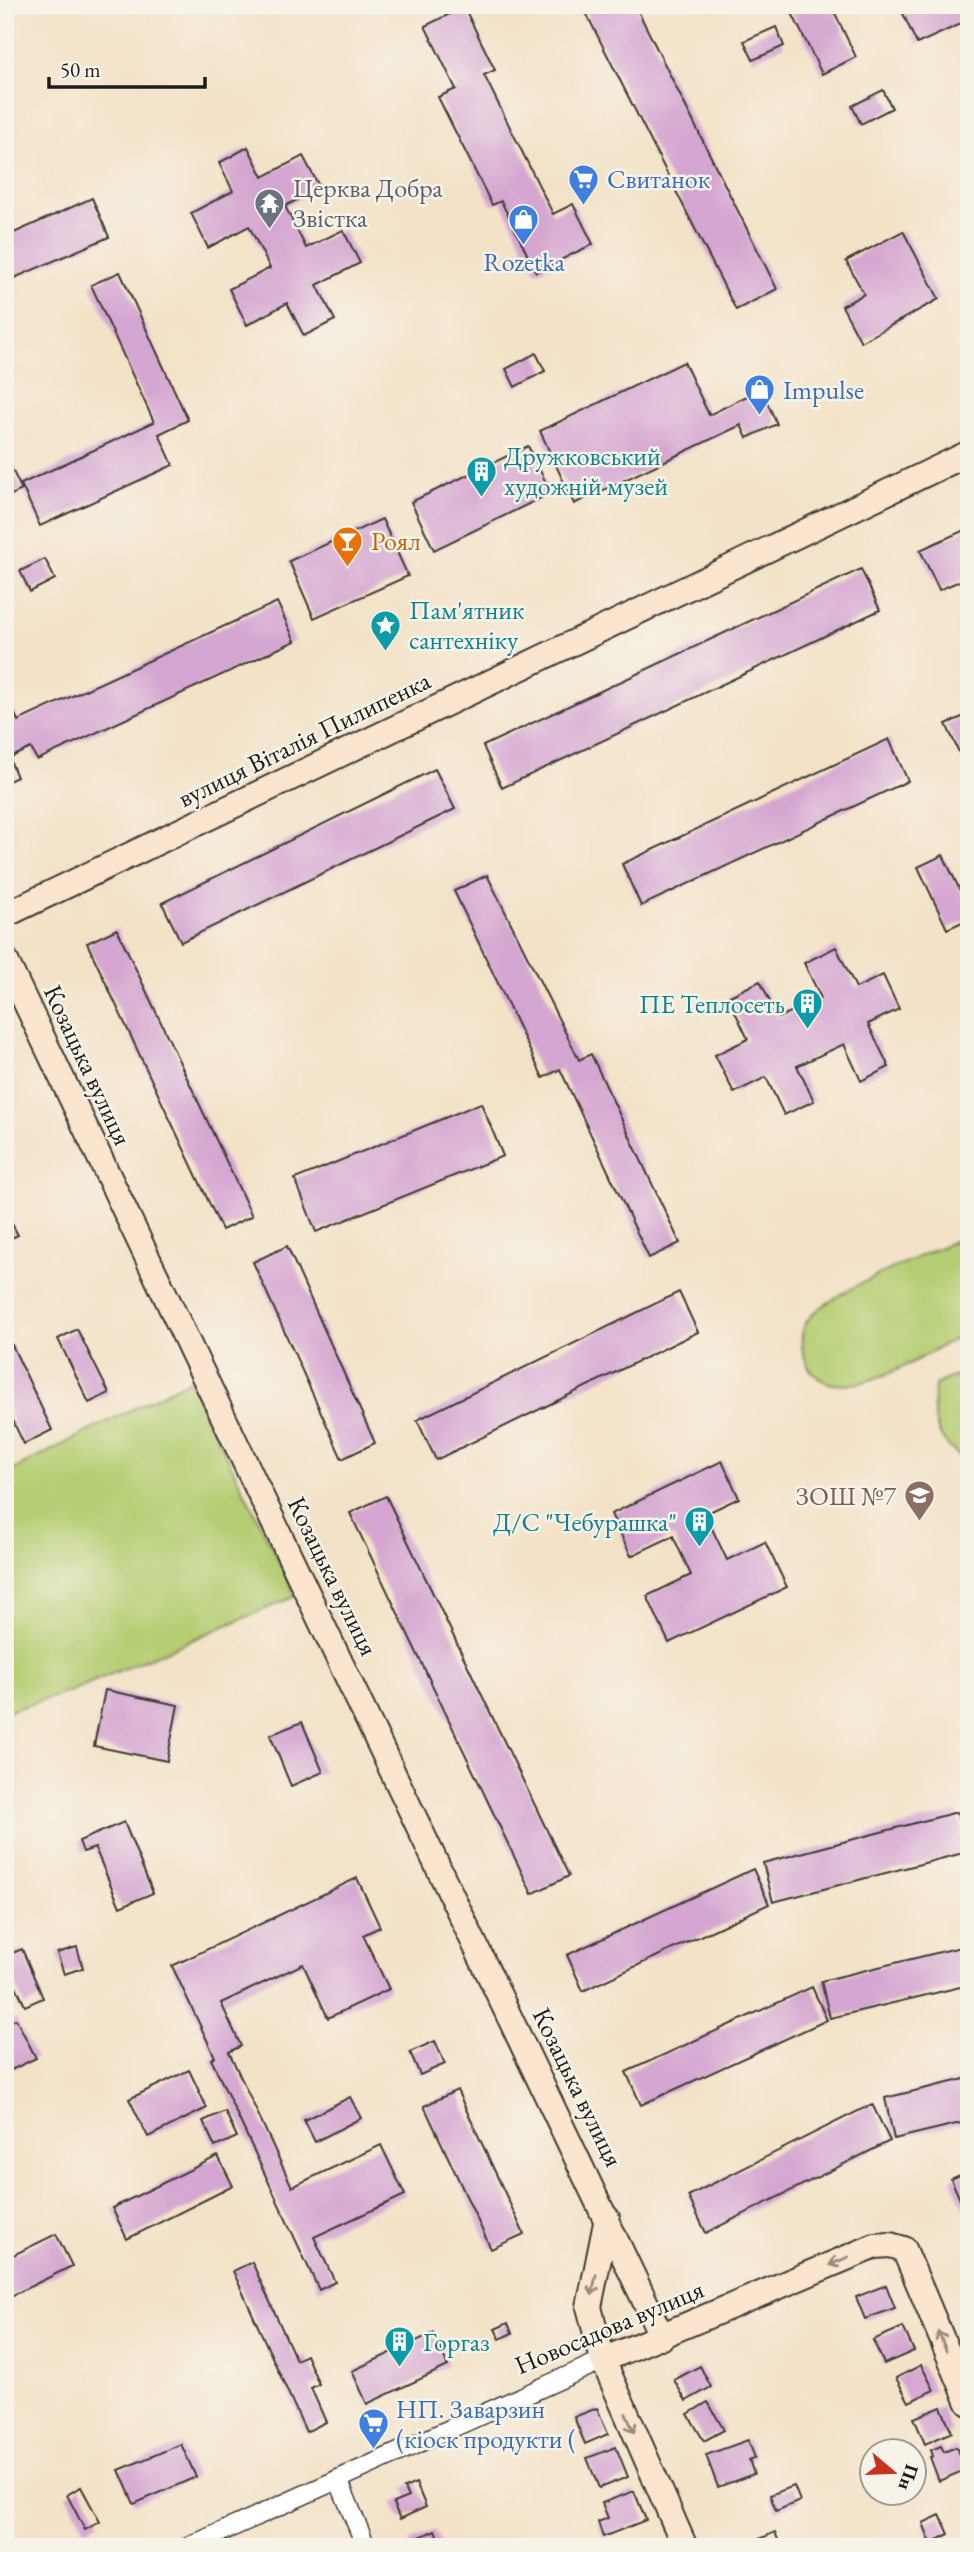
<svg xmlns="http://www.w3.org/2000/svg" width="974" height="2552" viewBox="0 0 974 2552" font-family="'EB Garamond',serif">
<style>
.green{fill:#b6ce73;stroke:#697548;stroke-width:2}
.building{fill:#d5a6d1}
.lines{fill:none;stroke-linecap:round;stroke-linejoin:round}
.street-casing{stroke:#3c3a36;stroke-width:21}
.secondary-casing{stroke:#3c3a36;stroke-width:28}
.street{stroke:#fff;stroke-width:18}
.secondary{stroke:#fbe5cf;stroke-width:24}
.oneway{stroke:#978b7e}
.labels{text-anchor:middle;stroke-width:5;stroke-linejoin:round;paint-order:stroke}
.shop-label{font-size:26px;fill:#366cbe;stroke:#f7f3e8;text-anchor:start}
.worship-label{font-size:26px;fill:#5b616d;stroke:#f7f3e8;text-anchor:start}
.culture-label{font-size:26px;fill:#0d838f;stroke:#f7f3e8;text-anchor:start}
.food-label{font-size:26px;fill:#c56008;stroke:#f7f3e8;text-anchor:start}
.street-label{font-size:26px;fill:#1c1c1c;stroke:#f7f3e8}
.education-label{font-size:26px;fill:#785e54;stroke:#f7f3e8;text-anchor:end}
</style>
<rect width="100%" height="100%" fill="#f7f3e8"/>
<filter id="ink" filterUnits="userSpaceOnUse"><feTurbulence type="fractalNoise" baseFrequency=".0143" numOctaves="2"/><feDisplacementMap in="SourceGraphic" scale="14" xChannelSelector="R" yChannelSelector="G"/><feConvolveMatrix kernelMatrix="1 2 1 2 8 2 1 2 1" color-interpolation-filters="sRGB"/></filter>
<filter id="wash" filterUnits="userSpaceOnUse"><feTurbulence type="fractalNoise" baseFrequency=".00686" numOctaves="4" result="noise"/><feDisplacementMap in="SourceGraphic" scale="28" xChannelSelector="R" yChannelSelector="G"/><feGaussianBlur stdDeviation="1.57" result="paint"/><feColorMatrix in="noise" values="0 0 0 0 0 0 0 0 0 0 0 0 0 0 0 0 0 1.4 0 .05"/><feComposite in="paint" operator="in"/></filter>
<g filter="url(#wash)">
<rect width="100%" height="100%" fill="#f3e2c7"/>
<g class="green">
<path d="M969 1234V1331C932 1350 823 1426 804 1355 800 1341 801 1326 812 1315 843 1286 928 1254 969 1234Z"/>
<path d="M969 1369V1462C937 1444 930 1421 935 1385Z"/>
<path d="M189 1380 296 1596 66 1693 5 1712V1474Z"/>
</g>
<g id="blocks">
<g class="building">
<path d="M582 5H635L777 289 736 310Z"/>
<path d="M788 5H831L856 57 822 74Z"/>
<path d="M899 5H969V20L917 44Z"/>
<path d="M464 7 495 70 484 75 553 214 573 204 593 244 536 272 501 201 492 205 438 97 456 89 425 26Z"/>
<path d="M776 27 784 46 753 60 744 41Z"/>
<path d="M883 90 892 108 861 124 852 106Z"/>
<path d="M248 147 263 177 303 156 320 188 285 206 306 248 343 230 360 263 317 285 335 320 304 336 287 303 247 325 229 289 270 268 249 226 208 248 191 213 233 191 219 163Z"/>
<path d="M92 198 109 237 5 282V237Z"/>
<path d="M903 231 939 299 861 342 842 306 864 294 846 261Z"/>
<path d="M120 272 188 420 159 434 173 465 40 526 21 484 154 422 91 285Z"/>
<path d="M536 353 545 371 515 387 506 369Z"/>
<path d="M684 362 709 415 761 389 777 424 747 438 741 425 574 504 540 431Z"/>
<path d="M528 446 551 493 434 550 411 502Z"/>
<path d="M5 455 22 490 5 498Z"/>
<path d="M382 519 408 576 314 618 289 561Z"/>
<path d="M969 528V577L939 590 920 550Z"/>
<path d="M45 559 55 579 30 592 20 571Z"/>
<path d="M861 569 880 610 502 788 483 746Z"/>
<path d="M277 602 295 641 37 760 31 748 9 758 17 777 5 783V692L18 721Z"/>
<path d="M969 714V774L946 724Z"/>
<path d="M889 739 908 781 641 906 622 864Z"/>
<path d="M435 769 455 809 181 942 162 903Z"/>
<path d="M943 855 969 909V919L947 929 918 867Z"/>
<path d="M487 875 579 1060 591 1054 680 1243 649 1258 560 1069 543 1078 454 891Z"/>
<path d="M117 929 252 1216 222 1230 87 943Z"/>
<path d="M836 947 856 988 883 975 899 1009 868 1024 889 1067 861 1081 844 1044 797 1066 814 1101 784 1115 766 1077 734 1093 715 1055 748 1039 728 997 760 981 778 1018 821 998 804 963Z"/>
<path d="M481 1103 503 1156 316 1232 295 1179Z"/>
<path d="M5 1211 18 1235 5 1241Z"/>
<path d="M287 1246 375 1443 342 1459 253 1262Z"/>
<path d="M679 1292 698 1332 436 1460 417 1420Z"/>
<path d="M77 1329 109 1393 89 1403 58 1339Z"/>
<path d="M12 1345 52 1430 24 1444 5 1405V1348Z"/>
<path d="M722 1461 739 1498 705 1514 727 1560 765 1542 787 1587 669 1643 647 1596 691 1575 673 1536 631 1556 611 1514Z"/>
<path d="M386 1496 569 1876 532 1894 350 1513Z"/>
<path d="M105 1690 178 1705 167 1761 94 1746Z"/>
<path d="M302 1722 323 1772 291 1786 270 1735Z"/>
<path d="M957 1812 967 1852 773 1902 763 1863Z"/>
<path d="M124 1822 153 1893 120 1907 95 1848 83 1852 79 1841Z"/>
<path d="M753 1869 769 1904 583 1991 567 1955Z"/>
<path d="M357 1878 380 1927 363 1935 389 1989 328 2018 303 1964 221 2003 241 2046 229 2052 292 2187 381 2145 405 2195 314 2237 335 2282 319 2290 211 2059 215 2057 172 1966Z"/>
<path d="M969 1945V1985L830 2018 821 1981Z"/>
<path d="M77 1947 83 1968 64 1974 57 1953Z"/>
<path d="M22 1949 43 1998 25 2006 5 1962V1956Z"/>
<path d="M812 1987 827 2020 641 2105 626 2072Z"/>
<path d="M16 2019 36 2058 5 2073V2024Z"/>
<path d="M435 2041 445 2064 420 2075 410 2052Z"/>
<path d="M189 2070 207 2108 148 2137 129 2099Z"/>
<path d="M969 2078V2121L894 2139 885 2098Z"/>
<path d="M457 2090 524 2234 491 2249 424 2106Z"/>
<path d="M350 2097 361 2118 315 2142 304 2120Z"/>
<path d="M872 2104 890 2141 706 2233 688 2196Z"/>
<path d="M225 2111 237 2137 215 2147 203 2121Z"/>
<path d="M218 2156 233 2186 127 2239 112 2208Z"/>
<path d="M969 2171V2220L951 2179Z"/>
<path d="M56 2234 72 2266 5 2299V2259Z"/>
<path d="M252 2262 296 2360 306 2355 319 2384 311 2388 326 2422 306 2432 233 2271Z"/>
<path d="M886 2285 895 2308 865 2319 856 2297Z"/>
<path d="M508 2323 512 2333 500 2339 495 2329Z"/>
<path d="M903 2327 914 2351 884 2364 873 2340Z"/>
<path d="M433 2333 448 2366 367 2404 352 2371Z"/>
<path d="M921 2365 934 2390 909 2402 896 2378Z"/>
<path d="M700 2366 711 2387 686 2401 674 2380Z"/>
<path d="M708 2402 724 2430 704 2441 688 2414Z"/>
<path d="M941 2407 952 2432 925 2444 914 2418Z"/>
<path d="M597 2408 608 2434 585 2444 574 2417Z"/>
<path d="M748 2440 755 2458 749 2460 754 2474 718 2487 706 2455Z"/>
<path d="M181 2444 196 2477 134 2504 119 2470Z"/>
<path d="M941 2446 944 2452 956 2447 965 2470 939 2481 930 2457 933 2456 931 2450Z"/>
<path d="M616 2447 628 2477 599 2488 587 2458Z"/>
<path d="M416 2483 426 2507 400 2519 393 2503 408 2497 404 2488Z"/>
<path d="M794 2486 800 2501 776 2511 770 2495Z"/>
<path d="M81 2487 100 2522 85 2530 67 2495Z"/>
<path d="M634 2491 646 2520 603 2537 598 2522 608 2518 602 2503Z"/>
<path d="M940 2515 949 2534 931 2543 923 2523Z"/>
<path d="M435 2530 442 2547H412L409 2542Z"/>
<path d="M775 2532 780 2545 742 2547Z"/>
</g>
</g>
</g>
<g filter="url(#ink)">
<use href="#blocks" fill-opacity="0" stroke="#3c3a36" stroke-width="2"/>
<g class="lines">
<defs>
<g id="street">
<path d="M338 2479 366 2547"/>
<path d="M188 2547 603 2360"/>
</g>
<g id="secondary">
<path d="M5 915 969 453"/>
<path d="M5 959 662 2337"/>
<path d="M607 2218 589 2307 603 2360 685 2547"/>
<path d="M603 2360 875 2246 890 2245 904 2249 969 2403"/>
</g>
</defs>
<use href="#street" class="street-casing"/>
<use href="#secondary" class="secondary-casing"/>
<use href="#street" class="street"/>
<use href="#secondary" class="secondary"/>
</g>
<defs><path id="oneway-shaft" d="M-6 0H5M1.5-3L5.5 0L1.5 3" fill="none" stroke-width="1.6" stroke-linecap="round" stroke-linejoin="round" transform="scale(1.75)"/></defs>
<g class="oneway">
<use href="#oneway-shaft" transform="translate(839 2261) rotate(157)"/>
<use href="#oneway-shaft" transform="translate(594 2285) rotate(102)"/>
<use href="#oneway-shaft" transform="translate(942 2341) rotate(-113)"/>
<use href="#oneway-shaft" transform="translate(630 2423) rotate(66)"/>
</g>
</g>
<defs>
<symbol id="supermarket-pin" viewBox="-11 -11 22 30"><path d="M0 17L-7.5 6A9.5 9.5 0 1 1 7.5 6Z" fill="#3f7fe0" stroke="#f7f3e8"/><path d="M-6-5.5h2.5l.6 2H6L4.5 2H-2.5L-4.4-4H-6ZM-1.5 3.2a1.3 1.3 0 1 0 .1 0ZM3 3.2a1.3 1.3 0 1 0 .1 0Z" fill="#fff"/></symbol>
<symbol id="temple-pin" viewBox="-11 -11 22 30"><path d="M0 17L-7.5 6A9.5 9.5 0 1 1 7.5 6Z" fill="#6b7280" stroke="#f7f3e8"/><path d="M0-6L5-2H3V0L6.5 2.5H4V6H1.5V3h-3V6H-4V2.5H-6.5L-3 0V-2H-5Z" fill="#fff"/></symbol>
<symbol id="shop-pin" viewBox="-11 -11 22 30"><path d="M0 17L-7.5 6A9.5 9.5 0 1 1 7.5 6Z" fill="#3f7fe0" stroke="#f7f3e8"/><path d="M-5-2.5h2.3a2.7 3.5 0 0 1 5.4 0H5L5.5 6h-11ZM-1.5-2.5h3a1.5 2.3 0 0 0-3 0Z" fill="#fff"/></symbol>
<symbol id="building-pin" viewBox="-11 -11 22 30"><path d="M0 17L-7.5 6A9.5 9.5 0 1 1 7.5 6Z" fill="#0f9aa8" stroke="#f7f3e8"/><path d="M-4-6H4V6H1V3H-1V6H-4ZM-2.5-4.3h1.7v1.8h-1.7ZM.8-4.3h1.7v1.8H.8ZM-2.5-1h1.7V.8h-1.7ZM.8-1h1.7V.8H.8Z" fill="#fff"/></symbol>
<symbol id="bar-pin" viewBox="-11 -11 22 30"><path d="M0 17L-7.5 6A9.5 9.5 0 1 1 7.5 6Z" fill="#e8710a" stroke="#f7f3e8"/><path d="M-6-5H6L.8 .8V4.5H3.5V6h-7V4.5H-.8V.8Z" fill="#fff"/></symbol>
<symbol id="sight-pin" viewBox="-11 -11 22 30"><path d="M0 17L-7.5 6A9.5 9.5 0 1 1 7.5 6Z" fill="#0f9aa8" stroke="#f7f3e8"/><path d="M0-6L1.8-2.2L6-1.7L2.9 1.2L3.7 5.4L0 3.3L-3.7 5.4L-2.9 1.2L-6-1.7L-1.8-2.2Z" fill="#fff"/></symbol>
<symbol id="school-pin" viewBox="-11 -11 22 30"><path d="M0 17L-7.5 6A9.5 9.5 0 1 1 7.5 6Z" fill="#8d6e63" stroke="#f7f3e8"/><path d="M0-5L7-2L0 1L-7-2ZM-4 1L0 2.5L4 1V4Q0 6-4 4Z" fill="#fff"/></symbol>
</defs>
<g fill-rule="evenodd">
<use href="#supermarket-pin" x="566" y="162" width="35" height="47"/>
<use href="#temple-pin" x="252" y="186" width="35" height="47"/>
<use href="#shop-pin" x="506" y="202" width="35" height="47"/>
<use href="#shop-pin" x="742" y="372" width="35" height="47"/>
<use href="#building-pin" x="464" y="454" width="35" height="47"/>
<use href="#bar-pin" x="330" y="524" width="35" height="47"/>
<use href="#sight-pin" x="368" y="608" width="35" height="47"/>
<use href="#building-pin" x="790" y="986" width="35" height="47"/>
<use href="#school-pin" x="902" y="1478" width="35" height="47"/>
<use href="#building-pin" x="682" y="1504" width="35" height="47"/>
<use href="#building-pin" x="382" y="2324" width="35" height="47"/>
<use href="#supermarket-pin" x="356" y="2406" width="35" height="47"/>
</g>
<g class="labels">
<g class="shop-label">
<text x="607" y="188">Свитанок</text>
<text x="524" y="271" text-anchor="middle">Rozetka</text>
<text x="783" y="399">Impulse</text>
<text x="396" y="2418">НП. Заварзин<tspan x="396" dy="30">(кіоск продукти (</tspan></text>
</g>
<g class="worship-label">
<text x="293" y="197">Церква Добра<tspan x="293" dy="30">Звістка</tspan></text>
</g>
<g class="culture-label">
<text x="504" y="465">Дружковський<tspan x="504" dy="30">художній музей</tspan></text>
<text x="409" y="619">Пам'ятник<tspan x="409" dy="30">сантехніку</tspan></text>
<text x="785" y="1013" text-anchor="end">ПЕ Теплосеть</text>
<text x="677" y="1531" text-anchor="end">Д/С "Чебурашка"</text>
<text x="423" y="2351">Горгаз</text>
</g>
<g class="food-label">
<text x="371" y="550">Роял</text>
</g>
<g class="street-label">
<text transform="translate(304 739) rotate(-26)" y="9">вулиця Віталія Пилипенка</text>
<text transform="translate(88 1065) rotate(65)" y="9">Козацька вулиця</text>
<text transform="translate(333 1576) rotate(64)" y="9">Козацька вулиця</text>
<text transform="translate(578 2087) rotate(64)" y="9">Козацька вулиця</text>
<text transform="translate(609 2327) rotate(-23)" y="9">Новосадова вулиця</text>
</g>
<g class="education-label">
<text x="896" y="1505">ЗОШ №7</text>
</g>
</g>
<rect width="974" height="2552" fill="none" stroke="#f7f3e8" stroke-width="28"/>
<g transform="translate(893 2472) rotate(109)"><circle r="33" fill="#f7f3e8" stroke="#9f9d96" stroke-width="2"/>
<path d="M0-5L12 26L0 18L-12 26Z" fill="#c8321e"/>
<text y="-10" font-size="19" font-weight="bold" text-anchor="middle" fill="#1c1c1c">Пн</text>
</g>
<path d="M49 77v10h156v-10" fill="none" stroke="#1c1c1c" stroke-width="3.5"/>
<text x="60" y="77" font-size="21" fill="#1c1c1c" stroke="#f7f3e8" stroke-width="5" paint-order="stroke">50 m</text>
</svg>
